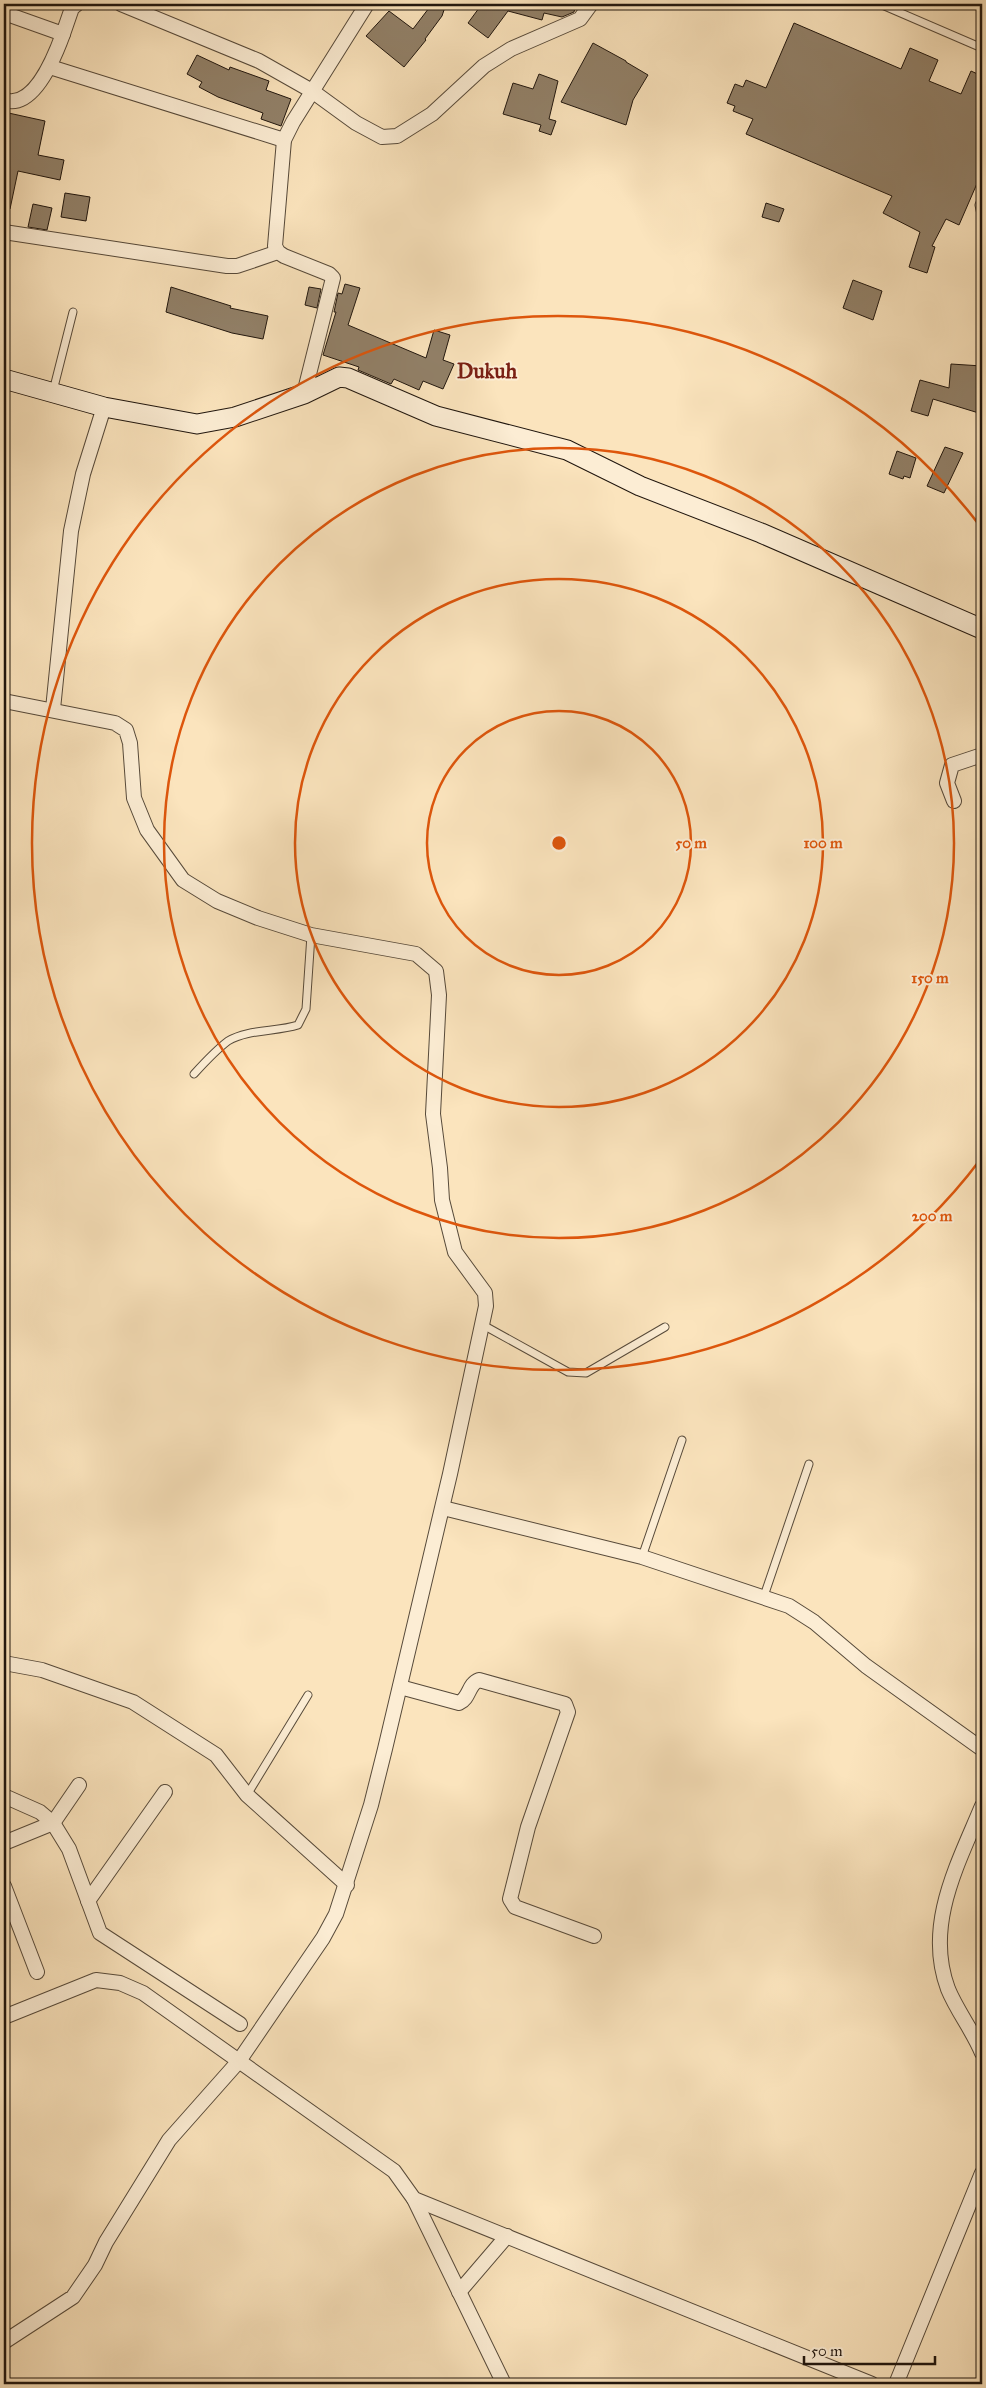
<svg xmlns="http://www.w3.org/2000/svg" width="986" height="2388" viewBox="0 0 986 2388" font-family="'IM FELL Great Primer',serif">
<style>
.building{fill:#928169;stroke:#20160e}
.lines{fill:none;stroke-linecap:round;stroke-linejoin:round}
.lane-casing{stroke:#574a3a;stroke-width:9}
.street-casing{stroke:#574a3a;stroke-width:16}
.secondary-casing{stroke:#20160e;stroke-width:21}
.lane{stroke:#fcedd4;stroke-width:7}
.street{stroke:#fcedd4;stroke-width:14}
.secondary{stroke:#fcedd4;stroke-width:19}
.ring{fill:none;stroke:#de560c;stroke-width:2.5}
.labels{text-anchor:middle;stroke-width:4;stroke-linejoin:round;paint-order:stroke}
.quarter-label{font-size:21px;font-weight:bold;fill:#7a1f14;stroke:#fcedd4}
.centre{fill:#de560c;stroke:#fcedd4;stroke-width:2.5}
.ring-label{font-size:15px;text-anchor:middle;font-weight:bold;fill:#de560c;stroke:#fcedd4;stroke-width:4;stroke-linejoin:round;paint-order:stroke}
</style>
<rect width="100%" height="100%" fill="#fbe4bd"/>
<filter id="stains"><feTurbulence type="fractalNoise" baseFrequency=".004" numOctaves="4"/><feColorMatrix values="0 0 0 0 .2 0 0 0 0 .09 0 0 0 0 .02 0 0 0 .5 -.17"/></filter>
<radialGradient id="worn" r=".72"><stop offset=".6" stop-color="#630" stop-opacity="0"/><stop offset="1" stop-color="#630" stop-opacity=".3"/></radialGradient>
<g class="building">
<path d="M432 4H446L442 16 425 39 426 40 404 67 366 36 389 11 413 29Z"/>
<path d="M482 4H576L574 12 562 17 544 13 542 20 508 11 488 38 468 23Z"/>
<path d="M794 23 901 69 910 48 938 60 929 81 961 94 971 71 982 76V172L959 225 946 219 932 246 935 247 927 273 909 267 920 232 883 213 892 196 746 134 753 119 733 111 735 106 727 103 735 84 743 87 746 80 766 88Z"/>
<path d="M593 43 626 61V62L648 75 633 100 626 125 561 102Z"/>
<path d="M197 55 229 70 230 67 269 81 266 90 291 99 281 126 261 119 263 113 218 97 199 87 202 82 187 74Z"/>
<path d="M539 74 558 81 549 119 556 121 551 135 539 131 541 125 503 114 513 83 533 89Z"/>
<path d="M4 112 45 121 38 155 64 160 60 180 18 171 10 209 4 208Z"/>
<path d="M65 193 90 197 86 221 61 217Z"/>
<path d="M766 203 784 209 779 222 762 217Z"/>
<path d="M33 204 52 208 47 230 28 227Z"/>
<path d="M853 280 882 291 873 320 843 308Z"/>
<path d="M345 284 360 288 348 325 426 358 434 330 450 335 443 360 454 364 443 389 423 381 419 390 394 379 391 384 358 370 359 367 323 355 336 312H334L338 293 342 294Z"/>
<path d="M171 287 231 306 230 308 268 316 263 339 232 333 166 312Z"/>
<path d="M309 287 321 289 317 308 305 305Z"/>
<path d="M951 364 982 366 979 399 982 400V414L933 399 928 416 911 411 920 380 949 388Z"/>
<path d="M945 447 963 453 944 493 927 486Z"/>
<path d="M897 451 916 458 910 478 904 476 903 479 889 474Z"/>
</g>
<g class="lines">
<defs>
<g id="lane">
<path d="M880 4 982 48"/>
<path d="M982 198 979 205 982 219"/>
<path d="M53 391 73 312"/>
<path d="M194 1074C204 1063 216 1050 228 1041 248 1029 276 1032 298 1025L306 1009 311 935"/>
<path d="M483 1325 568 1372 586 1373 665 1327"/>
<path d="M642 1557 682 1440"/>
<path d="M764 1596 809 1464"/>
<path d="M247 1795 308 1695"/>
</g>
<g id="street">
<path d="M121 4 259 61 312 91 356 123 382 137 397 136 432 114 484 66 511 49 580 19 591 4"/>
<path d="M4 13 63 34 72 8 77 4"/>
<path d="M50 67 284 140"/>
<path d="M4 100C34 110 55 56 63 34"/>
<path d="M4 232 227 266H237L278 252"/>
<path d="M304 394 333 278 329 274 284 256 278 252 275 246 284 140 293 122 367 4"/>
<path d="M4 701 115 723 126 730 130 743 134 798 147 830 183 880 217 901 258 918 311 935 416 954 436 971 439 995 433 1114 440 1168 442 1200 455 1252 485 1293 486 1306 450 1474 385 1749 371 1805 336 1914 323 1938 239 2061 169 2140 106 2242 95 2265 73 2297 4 2342"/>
<path d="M53 709 71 531 83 474 104 407"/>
<path d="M954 801 947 783 952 765 982 755"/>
<path d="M443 1508 642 1557 789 1606 814 1622 866 1666 982 1749"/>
<path d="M4 1663 42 1670 133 1702 216 1755 247 1795 347 1885"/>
<path d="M400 1687 459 1703C470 1698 468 1684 479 1680L565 1704 568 1712 528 1827 510 1899 515 1907 594 1936"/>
<path d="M4 1796 40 1812 53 1823 69 1849 100 1933 240 2024"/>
<path d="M982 1806C958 1864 924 1925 948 1989 957 2011 973 2031 982 2053"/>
<path d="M4 1843 53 1823 79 1785"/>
<path d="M4 1886 37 1972"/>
<path d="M88 1901 165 1792"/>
<path d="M4 2017 96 1980 120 1983 143 1993 394 2171 414 2199 872 2384"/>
<path d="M414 2199 504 2384"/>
<path d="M459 2292 507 2236"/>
<path d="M896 2384 982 2173"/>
</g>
<path id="secondary" d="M4 379 104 407 197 424 235 417 304 394 339 377 348 378 436 416 567 450 640 486 761 533 982 629"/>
</defs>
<use href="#lane" class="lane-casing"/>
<use href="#street" class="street-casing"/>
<use href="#secondary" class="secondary-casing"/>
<use href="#lane" class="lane"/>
<use href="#street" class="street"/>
<use href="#secondary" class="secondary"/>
</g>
<g class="ring">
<circle cx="559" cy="843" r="132"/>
<circle cx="559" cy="843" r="264"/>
<circle cx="559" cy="843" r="395"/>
<path d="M980 1160A527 527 0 1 1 980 526"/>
</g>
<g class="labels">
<g class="quarter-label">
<text x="487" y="378">Dukuh</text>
</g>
</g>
<circle cx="559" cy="843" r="8" class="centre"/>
<g class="ring-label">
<text x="691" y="848">50 m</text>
<text x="823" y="848">100 m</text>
<text x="930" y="983">150 m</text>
<text x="932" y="1221">200 m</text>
</g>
<rect width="986" height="2388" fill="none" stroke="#fbe4bd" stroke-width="20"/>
<rect x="5" y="5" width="976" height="2378" fill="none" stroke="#20160e" stroke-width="2.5"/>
<rect x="10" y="10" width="966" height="2368" fill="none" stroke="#20160e"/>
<path d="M804 2356v8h131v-8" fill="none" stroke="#20160e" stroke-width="2.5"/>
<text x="811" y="2356" font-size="15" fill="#20160e" stroke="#fcedd4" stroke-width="4" paint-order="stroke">50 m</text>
<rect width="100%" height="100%" filter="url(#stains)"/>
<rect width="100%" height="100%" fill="url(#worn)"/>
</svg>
